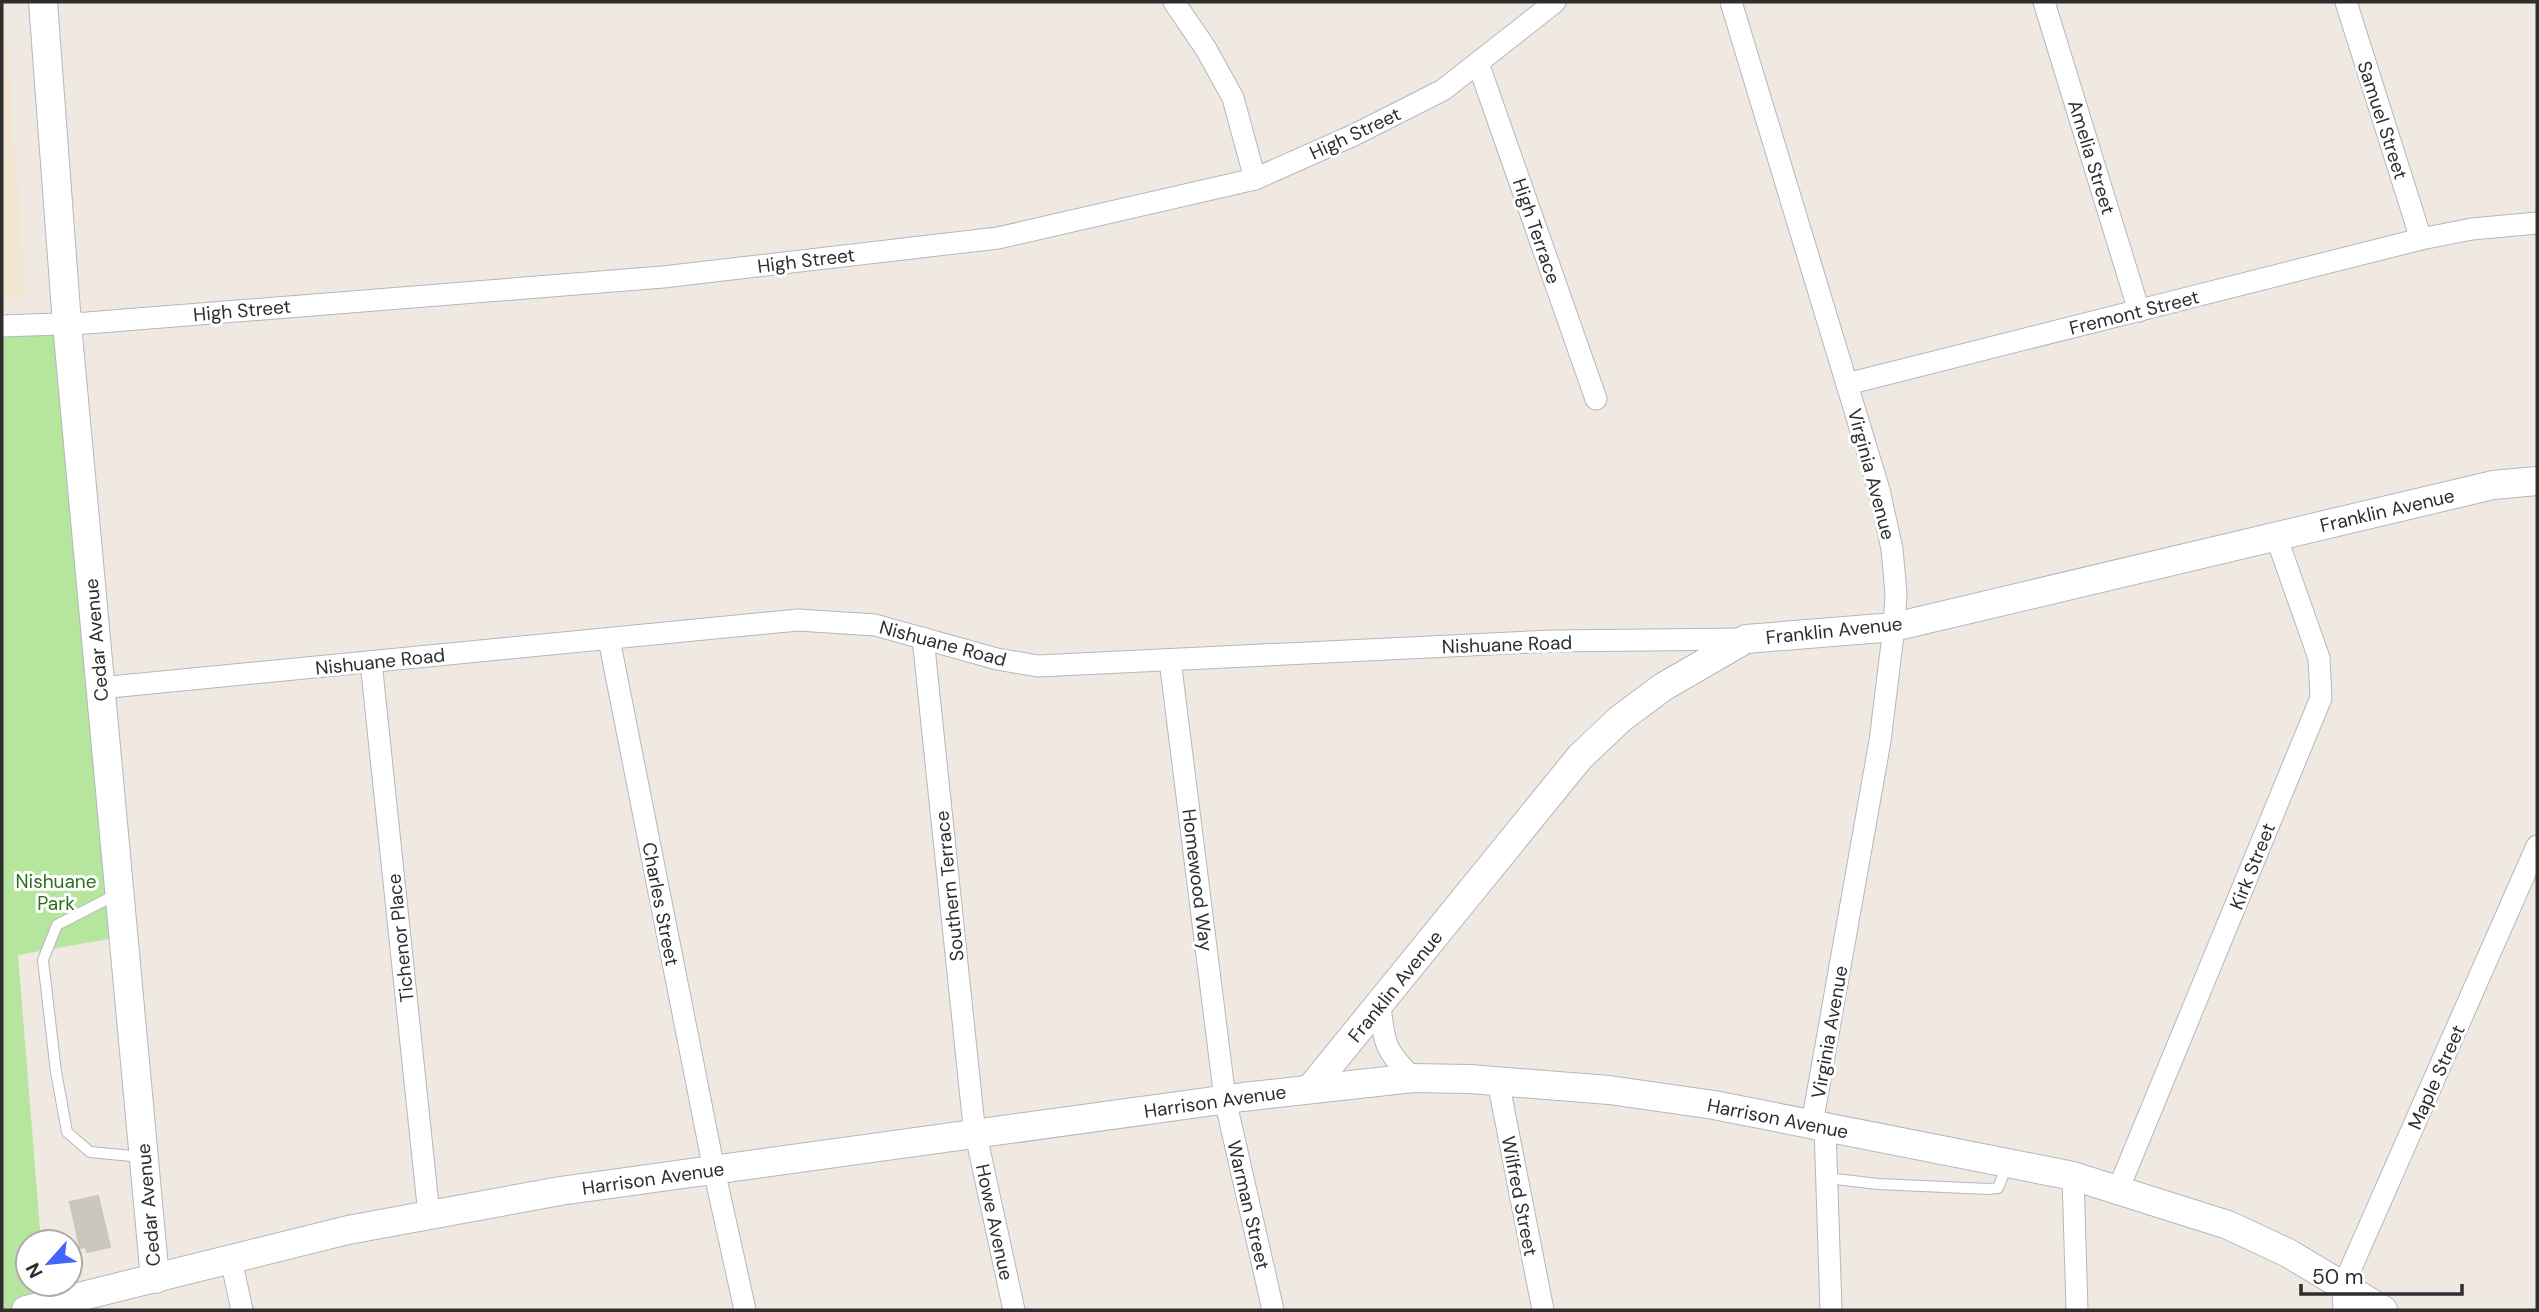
<svg xmlns="http://www.w3.org/2000/svg" width="2539" height="1312" viewBox="0 0 2539 1312" font-family="'DM Sans',sans-serif">
<style>
.education{fill:#f0e6d1}
.green{fill:#b6e59e}
.building{fill:#cbc7bf;stroke:#cbc5ba;stroke-width:2}
.lines{fill:none;stroke-linecap:round;stroke-linejoin:round}
.lane-casing{stroke:#b4b7c1;stroke-width:12}
.street-casing{stroke:#b4b7c1;stroke-width:23}
.secondary-casing{stroke:#b4b7c1;stroke-width:30}
.lane{stroke:#fff;stroke-width:10}
.street{stroke:#fff;stroke-width:21}
.secondary{stroke:#fff;stroke-width:28}
.labels{text-anchor:middle;stroke-width:6;stroke-linejoin:round;paint-order:stroke}
.street-label{font-size:19px;fill:#2e2e2e;stroke:#fff}
.park-label{font-size:19px;fill:#2c6e1b;stroke:#fff}
</style>
<rect width="100%" height="100%" fill="#efe9e1"/>
<path class="education" d="M2 2H4L5 19 26 297 2 298Z"/>
<path class="green" d="M2 324H67L114 938 18 955 41 1242H28V1284H45L46 1300 5 1310H2Z"/>
<path class="building" d="M98 1196 110 1247 87 1252 86 1247 80 1248 70 1202Z"/>
<g class="lines">
<defs>
<g id="lane">
<path d="M117 894 57 925 43 960 56 1072 67 1132 90 1152 142 1157"/>
<path d="M1827 1178 1878 1184 1988 1189 1998 1188 2007 1165"/>
</g>
<g id="street">
<path d="M1174 2 1206 49 1233 98 1255 179"/>
<path d="M1731 2 1879 490 1892 549 1896 594 1894 627 1880 741 1812 1124"/>
<path d="M2044 2 2139 311"/>
<path d="M2346 2 2421 239"/>
<path d="M1478 63 1596 399"/>
<path d="M2 326 87 323 663 277 998 238 1255 179 1354 135 1443 90 1555 2"/>
<path d="M1847 384 2421 239 2472 229 2537 223"/>
<path d="M923 638 974 1126 1014 1310"/>
<path d="M609 639 714 1170 745 1310"/>
<path d="M1170 660 1225 1099 1273 1310"/>
<path d="M371 662 429 1215"/>
<path d="M100 688 798 620 875 625 997 659 1038 666 1552 641 1744 639"/>
<path d="M1380 1006C1384 1043 1385 1051 1413 1078"/>
<path d="M1498 1081 1543 1310"/>
<path d="M1825 1127 1831 1310"/>
<path d="M2073 1176 2077 1310"/>
<path d="M2118 1190 2321 698 2319 658 2276 536"/>
<path d="M231 1259 242 1310"/>
<path d="M2344 1310 2343 1286 2537 846"/>
</g>
<g id="secondary">
<path d="M43 2 67 324 155 1279"/>
<path d="M1311 1088 1580 757 1620 719 1663 687 1746 639 1894 627 2493 485 2537 481"/>
<path d="M26 1310 348 1230 560 1191 1243 1097 1413 1078 1469 1079 1609 1090 1714 1105 2073 1176 2228 1225 2288 1253 2383 1310"/>
</g>
</defs>
<use href="#lane" class="lane-casing"/>
<use href="#street" class="street-casing"/>
<use href="#secondary" class="secondary-casing"/>
<use href="#lane" class="lane"/>
<use href="#street" class="street"/>
<use href="#secondary" class="secondary"/>
</g>
<g class="labels">
<g class="street-label">
<text transform="translate(2383 120) rotate(72)" y="7">Samuel Street</text>
<text transform="translate(1355 133) rotate(-25)" y="7">High Street</text>
<text transform="translate(2092 157) rotate(73)" y="7">Amelia Street</text>
<text transform="translate(1537 231) rotate(71)" y="7">High Terrace</text>
<text transform="translate(806 260) rotate(-7)" y="7">High Street</text>
<text transform="translate(242 310) rotate(-5)" y="7">High Street</text>
<text transform="translate(2134 312) rotate(-14)" y="7">Fremont Street</text>
<text transform="translate(1872 474) rotate(75)" y="7">Virginia Avenue</text>
<text transform="translate(2387 510) rotate(-13)" y="7">Franklin Avenue</text>
<text transform="translate(1834 630) rotate(-6)" y="7">Franklin Avenue</text>
<text transform="translate(96 640) rotate(-95)" y="7">Cedar Avenue</text>
<text transform="translate(943 643) rotate(15)" y="7">Nishuane Road</text>
<text transform="translate(1507 644) rotate(-2)" y="7">Nishuane Road</text>
<text transform="translate(380 661) rotate(-6)" y="7">Nishuane Road</text>
<text transform="translate(2252 866) rotate(-68)" y="7">Kirk Street</text>
<text transform="translate(1198 880) rotate(83)" y="7">Homewood Way</text>
<text transform="translate(949 886) rotate(-96)" y="7">Southern Terrace</text>
<text transform="translate(661 904) rotate(79)" y="7">Charles Street</text>
<text transform="translate(400 938) rotate(-96)" y="7">Tichenor Place</text>
<text transform="translate(1395 986) rotate(-51)" y="7">Franklin Avenue</text>
<text transform="translate(1829 1032) rotate(-80)" y="7">Virginia Avenue</text>
<text transform="translate(2436 1077) rotate(-66)" y="7">Maple Street</text>
<text transform="translate(1215 1101) rotate(-8)" y="7">Harrison Avenue</text>
<text transform="translate(1778 1118) rotate(11)" y="7">Harrison Avenue</text>
<text transform="translate(653 1178) rotate(-8)" y="7">Harrison Avenue</text>
<text transform="translate(1520 1196) rotate(79)" y="7">Wilfred Street</text>
<text transform="translate(148 1205) rotate(-95)" y="7">Cedar Avenue</text>
<text transform="translate(1249 1205) rotate(77)" y="7">Warman Street</text>
<text transform="translate(995 1222) rotate(78)" y="7">Howe Avenue</text>
</g>
<g class="park-label">
<text x="56" y="888">Nishuane<tspan x="56" dy="22">Park</tspan></text>
</g>
</g>
<rect width="2539" height="1312" fill="none" stroke="#2e2e2e" stroke-width="7"/>
<g transform="translate(49 1263) rotate(243)"><circle r="33" fill="#ffffff" stroke="#ababab" stroke-width="2"/>
<path d="M0-5L12 26L0 18L-12 26Z" fill="#4264fb"/>
<text y="-10" font-size="19" font-weight="bold" text-anchor="middle" fill="#2e2e2e">N</text>
</g>
<path d="M2301 1284v10h161v-10" fill="none" stroke="#2e2e2e" stroke-width="3.5"/>
<text x="2312" y="1284" font-size="21" fill="#2e2e2e" stroke="#ffffff" stroke-width="5" paint-order="stroke">50 m</text>
</svg>
